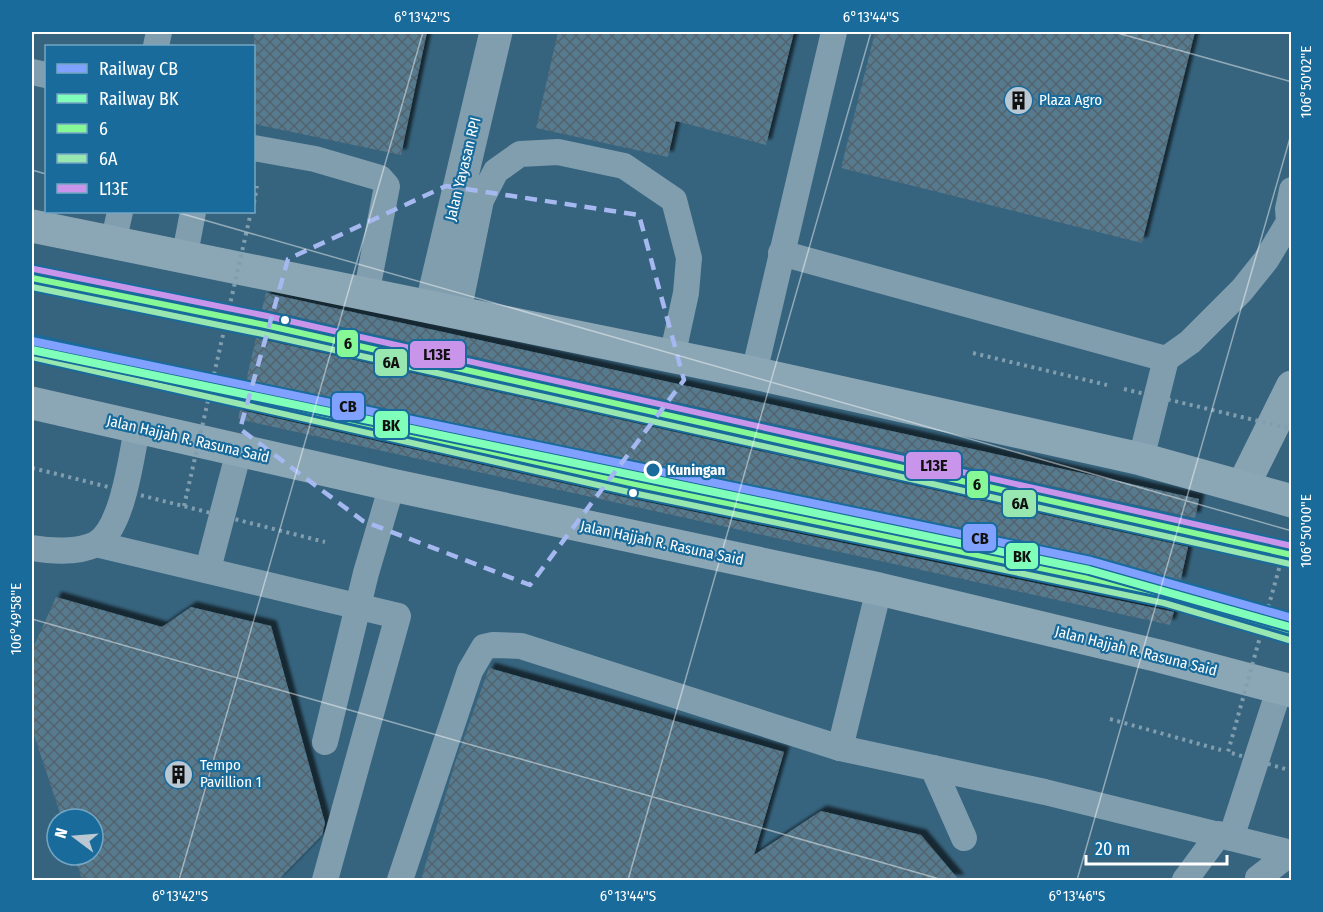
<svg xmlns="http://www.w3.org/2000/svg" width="1323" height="912" viewBox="0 0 1323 912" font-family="'Fira Sans Condensed',sans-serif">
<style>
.building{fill:url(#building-cross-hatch);filter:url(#shadow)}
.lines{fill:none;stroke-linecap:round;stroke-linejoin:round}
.path{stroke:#819eaf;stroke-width:4;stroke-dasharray:3 4.5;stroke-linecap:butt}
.lane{stroke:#819eaf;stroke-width:26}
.street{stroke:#819eaf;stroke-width:33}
.secondary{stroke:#88a4b3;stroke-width:33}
.primary{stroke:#8ba6b5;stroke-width:33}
.path-bridge{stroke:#819eaf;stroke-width:4;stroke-dasharray:3 4.5;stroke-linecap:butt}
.bus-1-casing{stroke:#186b9b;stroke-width:10}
.bus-2-casing{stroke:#186b9b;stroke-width:10}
.bus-3-casing{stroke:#186b9b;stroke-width:10}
.bus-1{stroke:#86f996;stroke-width:6}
.bus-2{stroke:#98e7b1;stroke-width:6}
.bus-3{stroke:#c895ea;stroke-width:6}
.rail-1-casing{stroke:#186b9b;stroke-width:12}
.rail-2-casing{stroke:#186b9b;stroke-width:12}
.rail-1{stroke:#80a1ff;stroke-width:8}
.rail-2{stroke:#80ffba;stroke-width:8}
.marked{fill:none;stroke:#a5b8ef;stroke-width:4.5;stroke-dasharray:12 8;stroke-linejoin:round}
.ticks{fill:none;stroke:#fff;stroke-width:1.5;stroke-opacity:0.45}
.bus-dot{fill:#fff;stroke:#186b9b;stroke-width:2}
.stop-dot{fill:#186b9b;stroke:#fff;stroke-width:3}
.labels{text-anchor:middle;stroke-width:4.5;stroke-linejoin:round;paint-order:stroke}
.poi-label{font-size:15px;fill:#fff;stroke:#186b9b;text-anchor:start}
.street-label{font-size:15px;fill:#fff;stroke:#186b9b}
.stop-label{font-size:15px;font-weight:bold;fill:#fff;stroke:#186b9b;text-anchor:start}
.line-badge{stroke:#186b9b;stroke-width:2}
.pale-badge-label{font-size:16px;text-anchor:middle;font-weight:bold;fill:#111}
.neatline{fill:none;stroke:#fff;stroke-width:2}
.ticks-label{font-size:15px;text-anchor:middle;fill:#fff}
</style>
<defs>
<pattern id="building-cross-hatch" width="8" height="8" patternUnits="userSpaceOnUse" patternTransform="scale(1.5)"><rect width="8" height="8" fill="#577a8e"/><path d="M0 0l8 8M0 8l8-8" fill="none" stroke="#52636d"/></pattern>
<filter id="shadow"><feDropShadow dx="5.5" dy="-5.5" stdDeviation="1.5" flood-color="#0009"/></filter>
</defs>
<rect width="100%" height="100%" fill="#36637d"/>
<g class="building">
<path d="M254 32H427L401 155 254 124Z"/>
<path d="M558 32H794L766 145 676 121 668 157 536 128Z"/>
<path d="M875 32H1195L1142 243 841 168Z"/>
<path d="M266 293 1199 499 1195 518 262 309Z"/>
<path d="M256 338 1188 547 1180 583 638 469 246 381Z"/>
<path d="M240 410 632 499 1174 612 1170 625 238 419Z"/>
<path d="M56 597 162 627 191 607 271 626 325 823 322 835 278 880H82L74 855H93V819H62L32 729V650Z"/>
<path d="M489 668 784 752 754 855 821 811 921 835 959 880H421L455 763Z"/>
</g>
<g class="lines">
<g class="path">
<path d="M254 203 257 186"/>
<path d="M973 353 1107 385"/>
<path d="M32 468 61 475"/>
<path d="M1110 719 1221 750"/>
</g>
<g class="lane">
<path d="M156 46 159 32"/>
<path d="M32 72 46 75"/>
<path d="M254 148 315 159 380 178 387 186 366 295"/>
<path d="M113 243 120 212"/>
<path d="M781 253 1166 359"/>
<path d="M184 259 193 212"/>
<path d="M32 278 265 325 1292 555"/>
<path d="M458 313 481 200 496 171 520 154 558 152 624 166 674 200 689 258 686 293 672 357"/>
<path d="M32 348 635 484 1166 594 1292 631"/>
<path d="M754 373 834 32"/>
<path d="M1141 459 1166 359 1190 342 1242 290 1266 260 1289 222 1288 209 1292 190"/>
<path d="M96 544 398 616 325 880"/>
<path d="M32 548C50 551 78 553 96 544 123 528 131 458 137 429"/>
<path d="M208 569 239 451"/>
<path d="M325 742 366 573 392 485"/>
<path d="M840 748 879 589"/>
<path d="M933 768 964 838"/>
<path d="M1231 838 1280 687"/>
<path d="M1258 878 1292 852"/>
<path d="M400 880 470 671 484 647 493 645 521 646 840 748 1045 792 1292 853"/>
<path d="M1185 880 1219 834"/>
</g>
<path class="street" d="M431 307 496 32"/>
<path class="secondary" d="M1243 486 1292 387"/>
<g class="primary">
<path d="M32 226 754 373 1141 459 1292 501"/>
<path d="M32 403 392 485 879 589 1159 656 1292 691"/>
</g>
<g class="path-bridge">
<path d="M1124 389 1292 429"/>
<path d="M61 475 325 542"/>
<path d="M184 506 251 212"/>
<path d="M1292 541 1280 565 1228 752 1292 771"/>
</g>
<defs>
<g id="bus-1">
<path d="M32 278 265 325 1292 555"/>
<path d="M32 348 635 484 1166 594 1292 631"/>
</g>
<g id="bus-2">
<path d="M32 287 263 334 1290 564"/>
<path d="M32 357 633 493 1164 603 1289 640"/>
</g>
<g id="bus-3">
<path d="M34 269 267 316 1292 546"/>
<path d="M34 339 637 475 1168 585 1292 621"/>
</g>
</defs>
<use href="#bus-1" class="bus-1-casing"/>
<use href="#bus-2" class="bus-2-casing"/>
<use href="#bus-3" class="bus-3-casing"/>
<use href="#bus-1" class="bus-1"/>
<use href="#bus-2" class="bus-2"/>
<use href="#bus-3" class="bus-3"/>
<defs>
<path id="rail-1" d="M32 341 1091 561 1292 618"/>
<path id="rail-2" d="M32 350 1089 570 1290 627"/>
</defs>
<use href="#rail-1" class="rail-1-casing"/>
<use href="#rail-2" class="rail-2-casing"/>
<use href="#rail-1" class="rail-1"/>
<use href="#rail-2" class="rail-2"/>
</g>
<path class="marked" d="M446 186 639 215 684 380 530 585 363 521 240 429 288 259Z"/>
<path class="ticks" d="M1114 32 1292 82M32 170 46 174M176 212 1292 531M32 619 943 880M179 880 423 32M628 880 871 32M1077 880 1292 131"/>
<defs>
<symbol id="building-disc" viewBox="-11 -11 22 22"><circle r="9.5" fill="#b9c8d2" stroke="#186b9b"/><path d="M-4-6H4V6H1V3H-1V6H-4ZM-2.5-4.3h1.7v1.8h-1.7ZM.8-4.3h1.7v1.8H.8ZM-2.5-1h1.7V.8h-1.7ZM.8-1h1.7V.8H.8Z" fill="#111"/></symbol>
</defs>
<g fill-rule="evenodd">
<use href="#building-disc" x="1002" y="84" width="33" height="33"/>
<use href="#building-disc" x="162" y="758" width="33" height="33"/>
</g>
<g class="bus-dot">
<circle cx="285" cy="320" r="5"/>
<circle cx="633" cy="493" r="5"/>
</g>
<circle class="stop-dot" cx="653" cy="470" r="8"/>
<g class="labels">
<g class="poi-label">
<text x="1039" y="105">Plaza Agro</text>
<text x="200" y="770">Tempo<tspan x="200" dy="17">Pavillion 1</tspan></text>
</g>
<g class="street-label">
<text transform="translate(463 169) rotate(-76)" y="5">Jalan Yayasan RPI</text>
<text transform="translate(188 439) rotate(13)" y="5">Jalan Hajjah R. Rasuna Said</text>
<text transform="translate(662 543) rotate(12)" y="5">Jalan Hajjah R. Rasuna Said</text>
<text transform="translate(1136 651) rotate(14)" y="5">Jalan Hajjah R. Rasuna Said</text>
</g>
<g class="stop-label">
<text x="667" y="475">Kuningan</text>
</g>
</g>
<g class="line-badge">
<rect x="336" y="329" width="23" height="29" rx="6" fill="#86f996"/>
<rect x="409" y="340" width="57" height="29" rx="6" fill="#c895ea"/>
<rect x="374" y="348" width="34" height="29" rx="6" fill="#98e7b1"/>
<rect x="331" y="392" width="34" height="29" rx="6" fill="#80a1ff"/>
<rect x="374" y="410" width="35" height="29" rx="6" fill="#80ffba"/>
<rect x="905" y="451" width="57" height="29" rx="6" fill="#c895ea"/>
<rect x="966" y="470" width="23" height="29" rx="6" fill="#86f996"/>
<rect x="1002" y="489" width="35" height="29" rx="6" fill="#98e7b1"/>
<rect x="962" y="523" width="35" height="29" rx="6" fill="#80a1ff"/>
<rect x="1005" y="542" width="34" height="28" rx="6" fill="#80ffba"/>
</g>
<g class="pale-badge-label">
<text x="348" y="349">6</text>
<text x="437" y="360">L13E</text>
<text x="391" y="368">6A</text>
<text x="348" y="412">CB</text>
<text x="391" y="431">BK</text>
<text x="934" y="471">L13E</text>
<text x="977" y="490">6</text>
<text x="1020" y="509">6A</text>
<text x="980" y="544">CB</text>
<text x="1022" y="562">BK</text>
</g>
<rect width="1323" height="912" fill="none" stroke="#186b9b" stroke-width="66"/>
<rect x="45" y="45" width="210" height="168" fill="#186b9b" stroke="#74a6c3" stroke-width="1.5"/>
<rect x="57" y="64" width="30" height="9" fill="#80a1ff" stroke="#74a6c3" stroke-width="1.5"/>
<text x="99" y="75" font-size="18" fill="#ffffff">Railway CB</text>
<rect x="57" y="94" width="30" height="9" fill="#80ffba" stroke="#74a6c3" stroke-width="1.5"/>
<text x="99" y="105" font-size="18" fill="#ffffff">Railway BK</text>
<rect x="57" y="124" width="30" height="9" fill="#86f996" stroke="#74a6c3" stroke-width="1.5"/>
<text x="99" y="135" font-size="18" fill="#ffffff">6</text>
<rect x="57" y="154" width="30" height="9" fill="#98e7b1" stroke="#74a6c3" stroke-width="1.5"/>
<text x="99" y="165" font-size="18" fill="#ffffff">6A</text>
<rect x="57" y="184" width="30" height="9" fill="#c895ea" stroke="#74a6c3" stroke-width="1.5"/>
<text x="99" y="195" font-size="18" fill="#ffffff">L13E</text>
<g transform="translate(75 837) rotate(286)"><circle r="28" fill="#186b9b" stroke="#74a6c3" stroke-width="1.5"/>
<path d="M0-4.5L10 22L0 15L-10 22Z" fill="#b9c8d2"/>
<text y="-9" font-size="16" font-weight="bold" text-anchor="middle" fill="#ffffff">N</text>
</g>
<path d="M1086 855v9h141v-9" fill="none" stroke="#ffffff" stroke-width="3"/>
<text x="1095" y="855" font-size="18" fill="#ffffff" stroke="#186b9b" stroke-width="4.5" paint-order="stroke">20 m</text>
<rect x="33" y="33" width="1257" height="846" class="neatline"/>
<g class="ticks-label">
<text x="422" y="22">6°13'42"S</text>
<text x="871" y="22">6°13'44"S</text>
<text transform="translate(1306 82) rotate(-90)" y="5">106°50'02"E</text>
<text transform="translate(1306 531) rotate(-90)" y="5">106°50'00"E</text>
<text transform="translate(16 619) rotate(-90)" y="5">106°49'58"E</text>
<text x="180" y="901">6°13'42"S</text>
<text x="628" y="901">6°13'44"S</text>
<text x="1077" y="901">6°13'46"S</text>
</g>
</svg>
